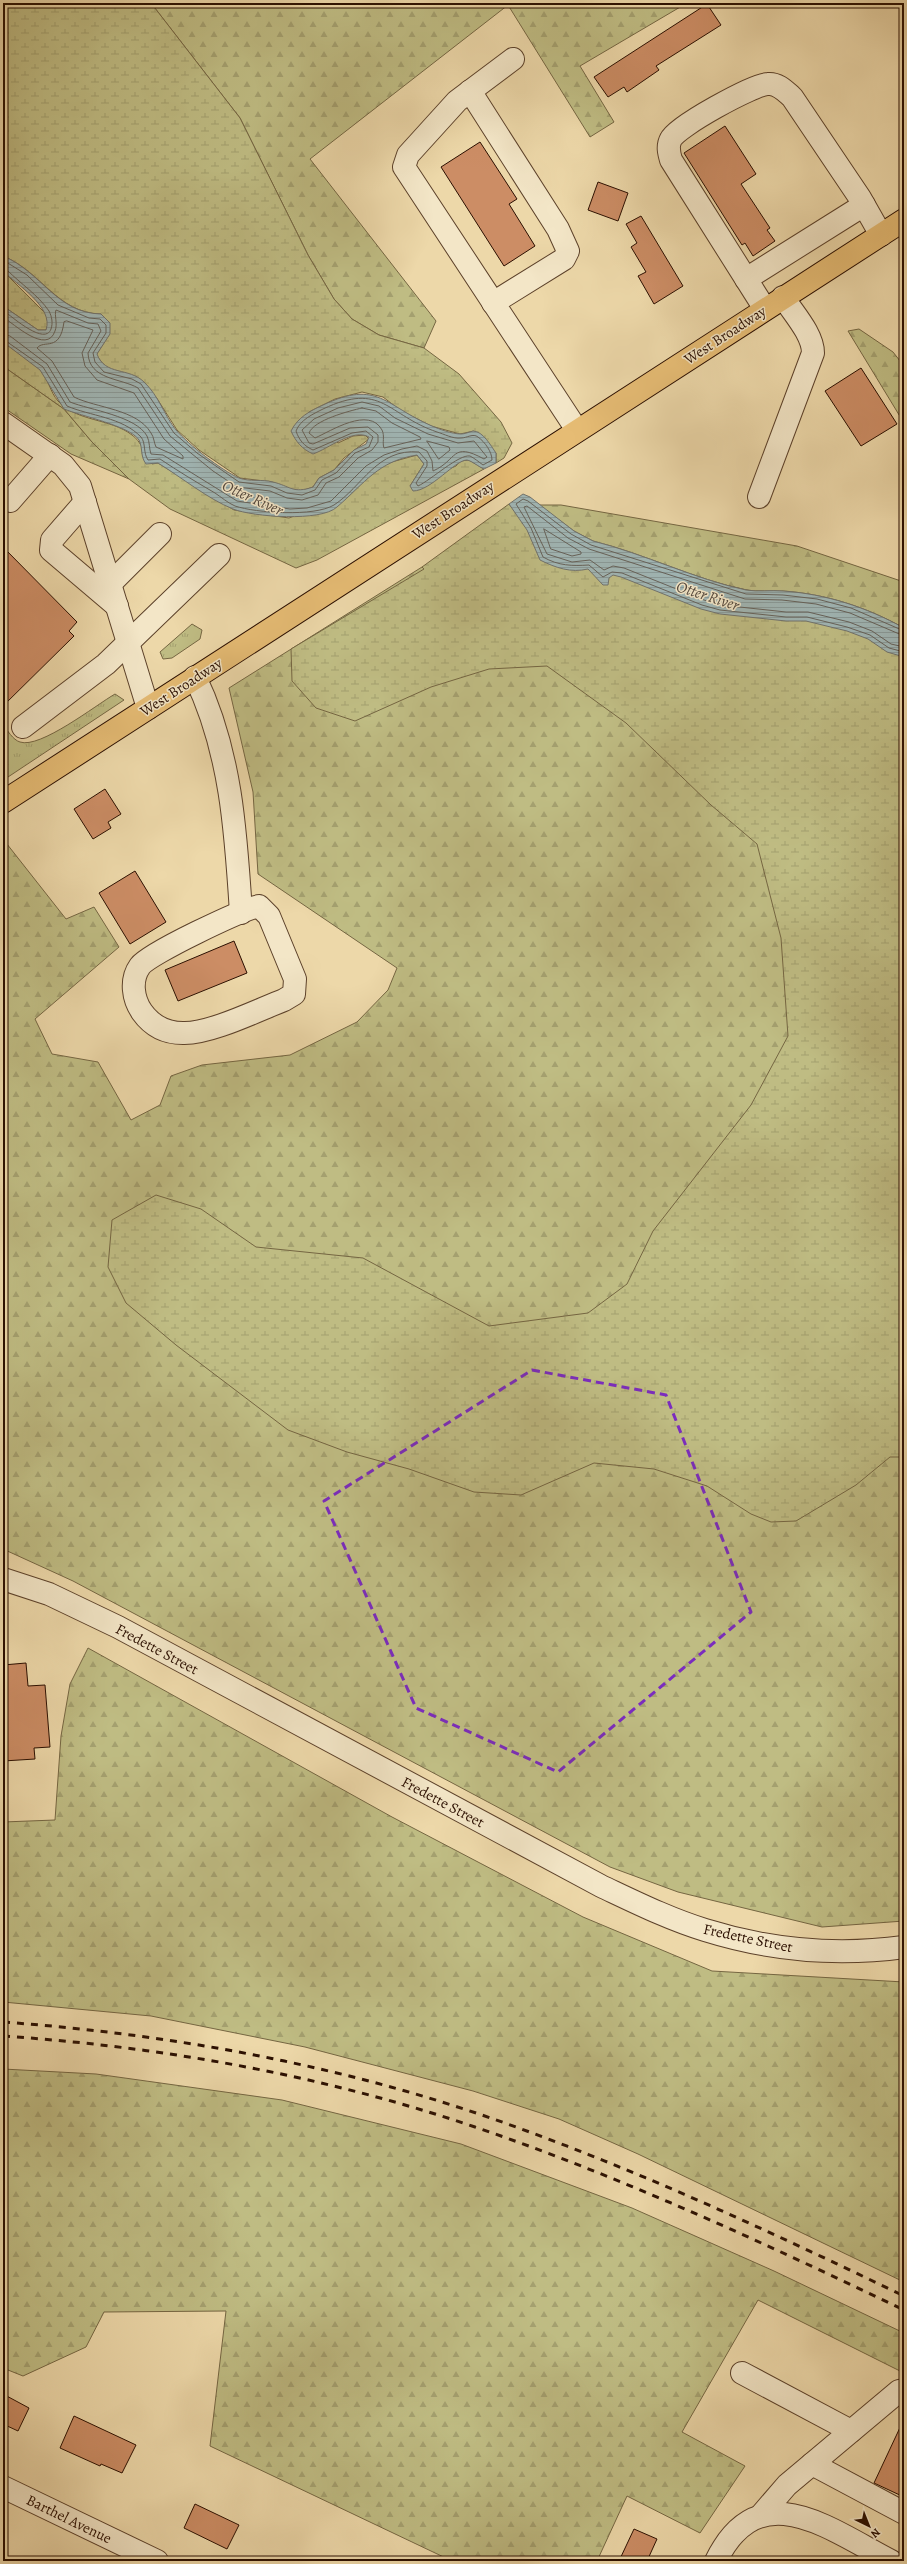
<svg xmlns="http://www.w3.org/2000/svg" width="907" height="2564" viewBox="0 0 907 2564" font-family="Alegreya,serif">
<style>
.grass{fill:url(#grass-tufts);stroke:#756642}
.forest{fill:url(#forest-firs);stroke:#756642}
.wetland{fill:url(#wetland-marsh);stroke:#756642}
.water{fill:url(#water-rules);stroke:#71736d}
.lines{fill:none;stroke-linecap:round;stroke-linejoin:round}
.shore{stroke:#66625a;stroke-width:1}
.building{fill:#cc8d65;stroke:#2b0f00}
.minor-casing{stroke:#5c412a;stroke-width:24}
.major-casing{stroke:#2b0f00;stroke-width:24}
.minor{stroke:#f3e6c7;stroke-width:22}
.major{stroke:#e6bc74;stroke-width:22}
.rail{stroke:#2b0f00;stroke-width:3;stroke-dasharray:7 7;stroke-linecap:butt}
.marked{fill:none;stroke:#7b2cbf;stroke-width:3;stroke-dasharray:8 5;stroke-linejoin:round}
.labels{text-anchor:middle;stroke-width:3;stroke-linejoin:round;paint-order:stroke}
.street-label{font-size:15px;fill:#2b0f00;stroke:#f3e6c7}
.water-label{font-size:16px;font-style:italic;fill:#54493f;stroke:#f3e6c7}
</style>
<defs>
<pattern id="grass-tufts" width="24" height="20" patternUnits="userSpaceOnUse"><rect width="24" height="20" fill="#bfbc83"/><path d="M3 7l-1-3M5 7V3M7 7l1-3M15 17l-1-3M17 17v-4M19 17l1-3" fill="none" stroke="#a4a06f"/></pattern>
<pattern id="forest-firs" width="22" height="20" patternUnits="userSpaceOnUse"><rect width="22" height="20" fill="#bfbc83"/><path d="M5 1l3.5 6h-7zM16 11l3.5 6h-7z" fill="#a4a06f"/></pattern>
<pattern id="wetland-marsh" width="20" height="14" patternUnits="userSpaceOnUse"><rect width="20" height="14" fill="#bfbc83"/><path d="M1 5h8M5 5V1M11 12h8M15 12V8" fill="none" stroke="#a4a06f"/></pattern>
<pattern id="water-rules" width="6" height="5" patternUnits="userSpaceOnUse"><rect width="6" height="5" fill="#a0b6b5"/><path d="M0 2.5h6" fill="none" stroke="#8a9b9a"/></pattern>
</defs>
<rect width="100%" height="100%" fill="#edd8a9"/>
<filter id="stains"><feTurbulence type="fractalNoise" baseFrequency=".005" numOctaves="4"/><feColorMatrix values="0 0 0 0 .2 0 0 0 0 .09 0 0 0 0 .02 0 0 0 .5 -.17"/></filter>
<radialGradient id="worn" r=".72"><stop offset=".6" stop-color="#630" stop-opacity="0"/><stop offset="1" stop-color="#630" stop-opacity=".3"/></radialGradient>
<g class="grass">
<path d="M192 624 202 630 200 639 172 658 163 659 160 652Z"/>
<path d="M115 694 124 700 5 779 3 724C7 730 13 740 20 742 40 749 96 705 115 694Z"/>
</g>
<g class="forest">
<path d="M151 3H687L580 66 614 122 590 137 508 5 310 159 436 321 424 348 379 335 352 319 334 299 308 255 240 118Z"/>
<path d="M859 329 893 352 904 366V423L848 331Z"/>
<path d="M3 366 64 409 92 442 129 479 71 454 3 407Z"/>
<path d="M539 505H561L797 546 904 582V628C866 607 826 594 783 591 771 590 758 592 746 590 694 579 645 554 593 541L574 531Z"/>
<path d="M422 567 657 670 904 869V1921L822 1927 678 1892 610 1867 73 1581 3 1549V839L66 919 94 907 119 947 35 1019 52 1054 98 1062 131 1120 160 1105 171 1076 202 1065 290 1055 357 1022 388 990 397 968 258 874 253 792 229 688Z"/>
<path d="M88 1648 392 1817 583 1917 712 1971 904 1982V2282L638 2154 559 2119 473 2091 305 2047 151 2016 3 2002V1822L55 1820 61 1736 70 1684Z"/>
<path d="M3 2069 96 2074 282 2100 461 2144 632 2208 774 2271 904 2333V2373L758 2300 682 2432 745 2466 700 2533 627 2496 597 2561H452L210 2446 226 2311 104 2312 86 2347 23 2376 3 2368Z"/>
</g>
<g class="wetland">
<path d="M3 3H151L240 118 308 255 334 299 352 319 379 335 424 348 459 374 501 422 512 443 504 458 496 463V453L474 431 460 434 431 426 400 410 383 397 362 392 335 399 309 412 338 443 353 436 365 435 369 439 344 458 334 470 319 478 313 487 301 491 288 489 272 482 240 478 199 450 177 430 156 397 107 369 96 355 103 344 101 314C57 313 42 272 3 256Z"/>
<path d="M3 271 46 314 49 322 46 330H38L3 306Z"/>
<path d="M3 342C15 351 29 359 40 369 48 378 50 392 58 401 77 422 110 418 132 435 140 440 146 455 152 464L158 463 234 510 289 518 351 494 371 473 388 463 417 455 424 464 410 486 456 466 460 461 469 460 484 469 317 560 296 568 170 509 129 479 92 442 64 409 3 366Z"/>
<path d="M509 504 516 513 574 550 829 609 904 647V1457H890L856 1485 796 1521 771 1522 751 1514 707 1486 654 1469 594 1463 521 1495 474 1492 409 1469 347 1452 288 1430 176 1345 126 1303 108 1267 112 1220 156 1195 201 1209 256 1247 363 1258 489 1326 588 1313 627 1284 653 1231 751 1105 788 1036 781 938 757 844 711 805 626 723 547 666 489 669 431 687 355 721 316 708 292 681 291 649 424 569 422 567Z"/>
</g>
<g class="water">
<path d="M3 256C42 272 56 313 101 314L110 323V334L97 354C105 376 129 367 144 382 159 396 164 415 176 430 189 445 221 470 239 478 250 482 262 479 273 482 290 486 293 494 313 487L319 478 334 470 354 450 366 444 369 437C353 428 328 449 313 454 302 449 296 442 291 431 298 417 310 411 323 405 378 379 385 406 432 426 439 429 452 434 461 434 465 434 469 432 473 431 483 431 491 446 496 453V463L484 469C479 467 472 461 467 460 455 460 431 491 413 491L410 486 424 464 417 455C378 461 365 483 337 507 321 522 253 517 233 509 208 499 181 477 158 463L146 464C140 456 143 448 139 440 130 426 81 416 64 409L40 370 3 342V306L38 330H46C54 307 17 285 3 271Z"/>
<path d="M523 494 530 497 574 531 593 541C645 554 694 579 746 590 758 592 771 590 783 591 826 594 866 607 904 628V657L887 652 868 639 847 631 806 621H786L720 614 701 609 621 577 613 575 609 578 608 585H603L588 569C571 573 556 568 540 560L527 530 509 504Z"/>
</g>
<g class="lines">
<g class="shore">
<path d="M3 260 27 275 58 305 89 318 100 319 106 325V333L93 353 95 362 104 372 132 379 141 384 174 433 197 453 239 482 271 486 287 493 302 495 315 490 322 480 336 473 355 453 369 447 373 437 366 431 352 433 313 450C304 446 299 440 296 431 300 420 313 414 323 409 382 381 387 415 437 432 444 434 453 439 461 438 467 438 473 433 478 437 485 442 492 452 492 460L483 465C479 462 474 458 470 456 459 454 431 480 418 486L416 483 427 466V461L419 452C377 448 362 487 334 505 314 517 256 513 235 506 228 503 221 497 215 493 196 482 178 471 160 459L148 460C143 453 146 443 141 437 122 417 90 416 67 406L43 367 3 339"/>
<path d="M3 269 7 270C21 284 38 295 49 311 52 317 53 323 51 329 45 346 12 317 3 310"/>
<path d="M3 317C14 324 47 355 55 331 58 324 54 315 56 310L88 323 98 324 101 331 88 353C89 380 121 378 138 388L170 436 213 471 237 487 270 491 287 498 302 500 318 495 326 483 339 477 358 458 372 450 378 442V435L368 427 350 428 313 444 309 443 302 430 314 419 338 408 362 402 379 406 395 418 428 434 458 443 474 441 487 457 484 459C451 441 458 460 433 471L432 461 427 451 417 446 402 449 384 455 366 466 331 501 307 508 290 509 237 501 163 455 151 454C149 449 150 442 147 436 136 416 90 410 70 402L47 364 10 336 3 334"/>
<path d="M67 321 93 330 82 353 85 366 97 380 134 393 164 439 183 456V459L156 447C154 443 154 437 151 433 137 409 96 408 74 397L52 361 37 348C44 339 60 353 64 322Z"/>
<path d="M362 408 376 411 392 423 420 437 421 439 384 448C382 443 385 436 382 430 369 406 331 431 315 438L309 433C314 420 349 411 362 408Z"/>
<path d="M427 441 449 447 450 450 439 459Z"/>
<path d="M544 529 581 552V554L572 556 551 549Z"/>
<path d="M904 631 851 608 817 599 783 595 746 594 591 545 571 534 528 501 523 499 516 504 531 528 543 557C559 566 572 566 589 565L603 577 612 572 622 573 702 605 720 610 786 617H807L847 627 870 635 889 648 904 652"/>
<path d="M904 636 850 613 816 604 782 600 745 599 589 549 568 538 527 506 524 507 547 554 572 562 590 560 604 570 613 566 624 568 704 600 721 605 786 612H808L849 622 872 631 891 644 904 647"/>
</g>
</g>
<g class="building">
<path d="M707 4 721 25 656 66 659 70 627 92 624 87 608 97 594 77Z"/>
<path d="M725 126 756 174 741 184 770 228 767 230 775 241 753 256 745 243 742 245 684 153Z"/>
<path d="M480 142 517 199 509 204 535 246 504 266 441 167Z"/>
<path d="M598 182 628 193 618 221 588 210Z"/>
<path d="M641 216 683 286 654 304 638 276 646 272 631 247 637 243 626 224Z"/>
<path d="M861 368 897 424 861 446 825 391Z"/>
<path d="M3 547 77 622 69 631 74 636 3 706Z"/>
<path d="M105 789 121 814 108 822 111 828 93 839 74 809Z"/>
<path d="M135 871 166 922 130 944 99 893Z"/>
<path d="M234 941 247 973 178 1001 165 970Z"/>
<path d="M26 1663 28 1686 45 1685 50 1747 34 1748 35 1759 3 1761V1665Z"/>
<path d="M3 2394 29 2408 18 2431 3 2424Z"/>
<path d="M74 2416 136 2445 122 2473 101 2464 100 2466 60 2448Z"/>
<path d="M904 2419V2497L874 2483Z"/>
<path d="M195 2504 239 2525 227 2549 184 2528Z"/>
<path d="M634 2529 657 2539 647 2561H619Z"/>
</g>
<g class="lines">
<defs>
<g id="minor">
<path d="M513 59 457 101 408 155 404 167 577 430"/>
<path d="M470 91 558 229 568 251 564 259 493 303"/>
<path d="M746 279 864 205"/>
<path d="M765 309 671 160C669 153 667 146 671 139 676 127 754 84 768 84 778 83 785 91 792 97L860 198 881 235"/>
<path d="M3 423 63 465 80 486 148 708"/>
<path d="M759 497 813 353C813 334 793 313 783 297"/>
<path d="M10 501 50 455"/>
<path d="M85 502 52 540 51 550 117 606"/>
<path d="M110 584 160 534"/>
<path d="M195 677C231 751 236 833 241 913"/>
<path d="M23 727 106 664 219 555"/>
<path d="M259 906 269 916 295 979 294 994 284 1000C258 1010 210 1034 183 1033 166 1033 152 1026 142 1012 133 999 130 980 140 966 150 953 241 910 259 906Z"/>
<path d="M3 1579 49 1594 118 1627 601 1886C635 1902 669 1919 705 1930 769 1950 838 1956 904 1947"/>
<path d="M742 2373 851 2431"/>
<path d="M812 2464 904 2513"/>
<path d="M3 2487 157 2561"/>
<path d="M762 2514 787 2485 899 2391 904 2390"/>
<path d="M716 2561C759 2473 829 2529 891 2561"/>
</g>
<path id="major" d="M3 802 904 220"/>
</defs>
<use href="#minor" class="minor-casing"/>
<use href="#major" class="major-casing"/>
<use href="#minor" class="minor"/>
<use href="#major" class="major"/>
<g class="rail">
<path d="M3 2022C165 2034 325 2062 479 2114 625 2164 765 2229 904 2296"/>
<path d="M3 2036C163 2047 322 2075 475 2127 622 2177 764 2243 904 2310"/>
</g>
</g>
<path class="marked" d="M532 1370 666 1395 751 1612 558 1772 416 1708 324 1501Z"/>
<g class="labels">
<g class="street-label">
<text transform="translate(725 335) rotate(-33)" y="5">West Broadway</text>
<text transform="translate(453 510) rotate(-33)" y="5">West Broadway</text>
<text transform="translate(181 687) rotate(-33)" y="5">West Broadway</text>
<text transform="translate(157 1649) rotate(28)" y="5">Fredette Street</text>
<text transform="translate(443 1802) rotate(28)" y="5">Fredette Street</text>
<text transform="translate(748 1938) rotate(12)" y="5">Fredette Street</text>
<text transform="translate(69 2519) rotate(26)" y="5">Barthel Avenue</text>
</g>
<g class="water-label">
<text transform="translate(253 497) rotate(24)" y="6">Otter River</text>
<text transform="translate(708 595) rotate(18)" y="6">Otter River</text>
</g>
</g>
<rect width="907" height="2564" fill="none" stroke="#edd8a9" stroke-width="16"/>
<rect x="4" y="4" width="899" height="2556" fill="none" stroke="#2b0f00" stroke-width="2"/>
<rect x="8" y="8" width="891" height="2548" fill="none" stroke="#2b0f00"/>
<g transform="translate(869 2526) rotate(137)" stroke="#f3e6c7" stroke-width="3" paint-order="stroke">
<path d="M0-3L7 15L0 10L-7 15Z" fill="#2b0f00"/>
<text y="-6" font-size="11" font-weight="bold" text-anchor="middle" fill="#2b0f00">N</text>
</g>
<rect width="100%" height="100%" filter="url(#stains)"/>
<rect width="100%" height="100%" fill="url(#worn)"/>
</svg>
